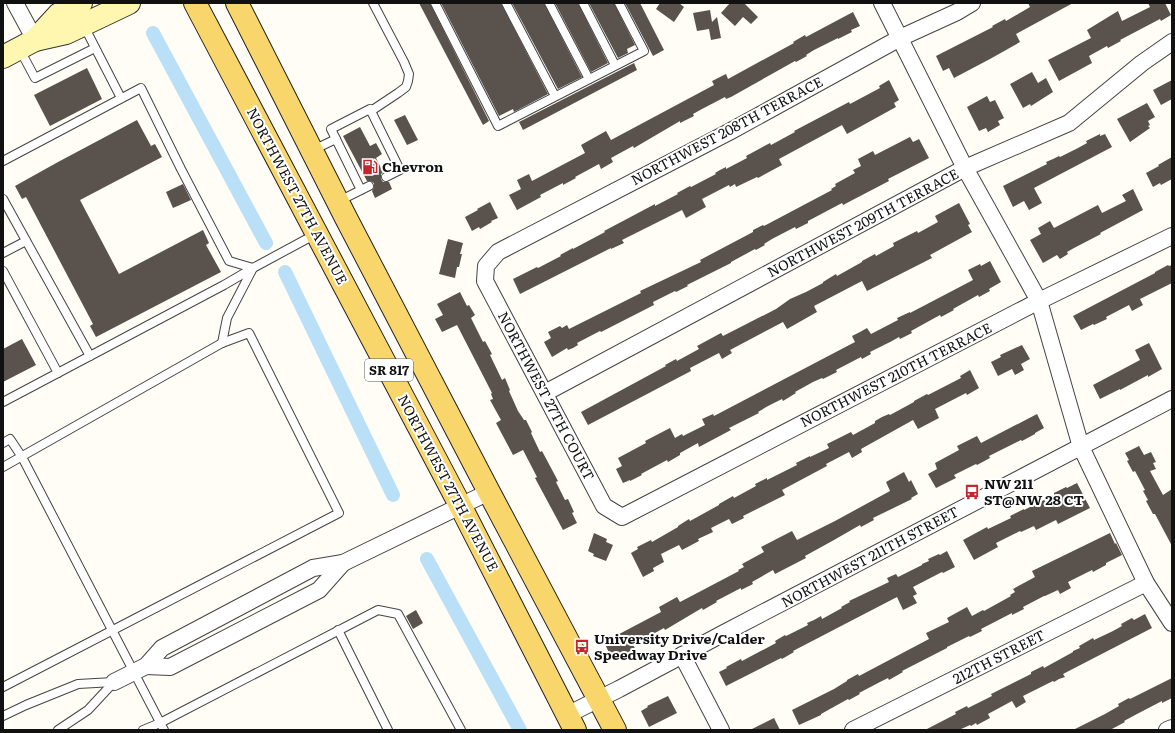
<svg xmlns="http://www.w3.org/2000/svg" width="1175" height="733" viewBox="0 0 1175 733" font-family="Literata,serif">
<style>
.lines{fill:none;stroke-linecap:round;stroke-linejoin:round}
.canal{stroke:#b9e0f7;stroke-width:14}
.building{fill:#5a524d}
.lane-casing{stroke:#444;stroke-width:10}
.street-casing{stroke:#444;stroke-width:18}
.secondary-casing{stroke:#333;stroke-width:24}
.primary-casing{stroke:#222;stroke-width:24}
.lane{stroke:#fff;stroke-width:8}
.street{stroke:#fff;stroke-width:16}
.secondary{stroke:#fff6b0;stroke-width:22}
.primary{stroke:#f9d66b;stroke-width:22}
.labels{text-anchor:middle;stroke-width:4;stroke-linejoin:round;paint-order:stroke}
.shield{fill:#fff;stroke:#585858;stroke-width:1}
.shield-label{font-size:13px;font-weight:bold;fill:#111}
.street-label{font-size:14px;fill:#111;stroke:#fff}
.poi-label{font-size:14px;font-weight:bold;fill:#111;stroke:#fff;text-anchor:start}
</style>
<rect width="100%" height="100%" fill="#fffdf5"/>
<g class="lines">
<g class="canal">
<path d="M153 33 266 243"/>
<path d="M285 272 393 495"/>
<path d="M427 559 520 730"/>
</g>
</g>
<g class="building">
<path d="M419 3H430L489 121 483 125Z"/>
<path d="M441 3H501L548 94 514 112 513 109 499 116Z"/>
<path d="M512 3H544L582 77 558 89Z"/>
<path d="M555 3H578L608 63 591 72Z"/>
<path d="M589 3H614L635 45 627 49 628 53 618 58Z"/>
<path d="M625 3H640L664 50 653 56Z"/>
<path d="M660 3H679L684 7 674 22 656 9Z"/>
<path d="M730 3H744L758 17 751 24 743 17 735 26 721 13Z"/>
<path d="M1028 3H1073L1016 34 1020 42 990 59 954 78 949 68 943 71 936 56 993 27 992 26 1005 19 1006 21 1030 7Z"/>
<path d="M1148 3H1165L1171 15 1161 21 1160 19 1120 40 1121 41 1108 48 1107 46 1089 56 1092 63 1059 81 1048 60 1091 38 1087 30 1118 11 1122 21 1150 7Z"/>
<path d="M710 10 712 22 717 17 721 38 711 40 709 29 697 31 693 13Z"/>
<path d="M853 12 860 26 851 30 852 32 838 39V38L814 50 806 55 807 56 796 62 795 61 731 97 726 99 725 97 702 109 693 114 694 116 680 123V121L634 148 633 146 611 158 613 162 601 169 599 164 575 177 576 178 563 185V183L540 195 541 197 517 210 509 195 521 189 517 180 529 174 532 181 585 153 581 145 606 131 611 140 714 85 712 81 726 74 728 79 794 43 793 42 805 35 806 37Z"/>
<path d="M634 63 637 70 523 130 519 122Z"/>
<path d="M87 68 102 99 50 126 34 95Z"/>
<path d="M1032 72 1038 83 1046 78 1053 92 1031 106 1030 104 1023 108 1010 84Z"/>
<path d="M889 80 899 100 894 103 896 107 847 134 842 125 779 159 782 165 758 178 757 177 736 187 735 184 730 187 729 185 702 199 706 207 686 218 682 210 622 240 624 243 611 249V248L520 294 513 279 537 267 538 268 561 256 560 255 573 248V249L605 232 604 231 623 221 655 204V206L678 194 677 193 690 186 691 187 716 174 715 173 720 170 726 167V169L747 158 746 156 770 143 771 145 795 132 794 131 849 102 850 104 880 88 879 86Z"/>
<path d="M1172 80V99L1161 105 1153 90Z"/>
<path d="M987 96 990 102 995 100 1004 118 998 121 1000 125 988 132 986 128 979 131 967 107Z"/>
<path d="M1147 103 1155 117 1148 121 1150 125 1148 126 1150 128 1130 142 1117 119Z"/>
<path d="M405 115 418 140 407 145 394 120Z"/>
<path d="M137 120 151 146 155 144 162 157 80 200 119 274 203 230 209 243 206 245 221 272 96 337 90 326 93 324 26 197 22 199 15 186 58 162Z"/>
<path d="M360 127 370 146 376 143 382 154 376 158 383 172 381 174V179L383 182H389L392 189 375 198 372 191 374 187V183L370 181H367L343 136Z"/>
<path d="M1100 134V136L1105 134 1112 147 1034 188 1042 203 1029 210 1024 201 1013 207 1003 186 1047 164 1046 162 1053 159 1059 156 1060 157 1078 148 1087 143 1086 141Z"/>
<path d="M910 137 913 142 919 139 929 158 888 179 889 181 843 205 842 203 808 221V223L796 229 795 227 772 239 764 244 765 245 756 250 755 249 731 262V263L687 285 688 286 676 292 675 291 653 302 654 305 601 332 600 331 577 343 578 345 573 348 568 350 567 348 552 357 544 342 551 338 548 332 560 326 562 328 567 325 569 329 641 293 640 291 701 262 700 260 753 232V230L763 225 764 226 832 190 831 189 836 186 835 184 855 173 853 170 861 166 858 159 873 151 875 155Z"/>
<path d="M1172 157V179L1161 185 1160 183 1153 187 1146 173 1159 166 1158 165Z"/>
<path d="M183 184 191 200 173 208 166 192Z"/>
<path d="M1133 189 1143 210 1100 233 1101 234 1074 248 1067 252 1068 254 1060 259 1057 255 1043 263 1030 240 1041 234 1038 228 1050 221 1054 228 1098 205 1102 213 1126 201 1122 195Z"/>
<path d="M490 202 498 218 491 221 492 222 480 229 479 227 472 231 465 217 478 210 477 209Z"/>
<path d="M959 203 970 224 968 225 972 232 930 255 932 258 867 291 862 281 814 306 817 312 787 329 783 322 730 350 732 353 722 359 719 353 690 368 691 371 588 425 581 412 666 366 665 365 676 359 677 361 699 349 697 346 721 333 723 336 776 309 790 299 806 292 823 283V282L836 274 837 276 862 262V261L875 254 876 256 894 246 893 243 917 231 918 233 938 222 935 216Z"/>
<path d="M448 239 463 243 460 254H462L459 267H457L455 278 439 274Z"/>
<path d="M990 261 1001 282 989 289 990 291 979 297 978 295 953 309 954 310 941 317 940 315 911 331 912 333 900 339 899 337 892 341 870 352 871 354 862 359 861 357 836 370 837 372 823 379 822 378 813 382 795 392 796 393 783 401 782 399 768 406 758 412 759 413 729 428 731 430 699 447 698 443 680 453V455L668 462 667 460 641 474 642 475 630 481V480L623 483 616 469 622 466 618 458 646 443 645 441 670 428 675 438 682 434 683 436 705 425 702 419 713 414 714 416 855 342 852 336 860 332 867 328 871 334 898 320 897 318 910 312V313L973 280 968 270 980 264 981 266Z"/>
<path d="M1168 265 1169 266 1172 265V283L1140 299 1143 305 1132 311 1129 305 1106 317 1107 319 1094 325 1093 324 1081 330 1073 316 1155 273V272Z"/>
<path d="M460 292 467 306 469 305 475 315 471 318 483 342 485 341 492 354 490 355 502 380 505 378 510 390 509 391 518 411 524 420H526L532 432 531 433 540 452 542 451 558 481 556 482 565 500 568 499 574 512 572 513 577 523 563 530 535 478 537 477 523 450 513 455 496 423 501 420 490 400 493 399 491 394 492 393 457 325 442 332 435 319 443 315 437 304Z"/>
<path d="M22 339 36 365 3 382V349Z"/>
<path d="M1149 343 1162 369 1148 377V375L1120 390V389L1100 399 1093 385 1140 360 1135 350Z"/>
<path d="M1022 345 1030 359 1021 364 1024 370 1015 375 1012 369 998 376 991 362 1001 357 1000 355Z"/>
<path d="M970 370 979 388 967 395 966 393 935 409 939 418 918 429 913 420 861 449 862 452 852 458 849 452 826 464 827 466 782 490 785 495 743 516 744 518 732 524 729 519 711 528 713 532 698 539 699 541 682 550 679 545 661 554 664 562 653 568 654 571 643 577 631 553 638 549 637 547 651 540 652 542 678 527V526L689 519 690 521 719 505V504L733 496 734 498 756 486 755 484 767 478V480L797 465 796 463 810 456V457L829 448 827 444 851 432 853 435 875 423V421L882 417 889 414 890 415 914 402V401L927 394 928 395 961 378 960 376Z"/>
<path d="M1037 414 1044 428 1035 433V434L1022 441 1021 440 989 456 990 458 977 465 976 464 954 475 956 478 936 488 928 474 937 469 935 463 959 450 957 446 977 436 981 443Z"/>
<path d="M1139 446 1144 455 1151 452 1156 462 1153 463 1156 469 1150 471 1163 495 1172 489V546L1155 514H1153L1146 501 1148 500 1143 491 1145 490 1135 471 1133 472 1127 461 1129 460 1125 453Z"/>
<path d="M904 472 909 482 911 480 918 494 911 498 912 499 873 518 874 520 861 527 860 525 834 540 805 556 806 558 775 574 773 570 752 582 753 584 741 590V588L716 601 717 602 703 610 702 608 665 630 664 628 633 645 636 650 622 657 619 653 611 657 604 642 661 612 659 607 677 597 680 602 739 571 738 570 744 567 742 564 764 552 761 547 792 531 797 540 835 521 890 491 886 482Z"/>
<path d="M1077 483 1090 508 1058 524 1056 520 1036 530 1034 526 1021 532 1020 531 996 543 998 547 974 560 963 540 987 527 988 529 1011 518 1010 516 1024 509V510L1054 495V493L1066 487 1067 488Z"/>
<path d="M594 533 607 539 606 542 613 545 606 561 593 556 594 554 588 551Z"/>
<path d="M1110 533 1115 544 1116 543 1122 555 1106 563V565L1093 572 1092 570 1068 582 1071 588 1060 594 1058 590 1045 596H1044L1023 607 1024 609 1012 615V613L981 629 982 631 970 637 969 636 947 647V648L902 671 903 672 889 680 888 678 880 682 859 693 860 694 849 700 848 699 821 714V715L799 725 792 710 834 689 847 681V680L858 674 859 676 929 639 926 633 949 622 947 618 967 607 972 616 983 610 984 611 1011 596 1010 595 1015 592 1013 589 1035 577 1032 571Z"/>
<path d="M947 551 955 567 943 573 942 572 913 587 917 594 913 596 917 603 903 610 897 597 793 651 794 652 782 659 781 658 726 686 719 672 727 668 726 667 741 659 742 661 776 643 775 641 785 635 786 636 808 625 807 623 814 620 821 616 822 619 842 608 841 607 850 602 849 601 889 582 887 578 896 574 898 577 922 565V564L929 561 928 559 939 554 940 555Z"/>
<path d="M416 610 423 623 413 629 406 616Z"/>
<path d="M1145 614 1152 628 1063 674 1065 677 1059 679 1054 682 1053 681 1023 696 1026 702 1016 708 1012 701 988 714 990 718 977 725 976 723 971 726 970 725 959 730H925L956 714 955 712 967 706 968 708 992 696 991 694 1031 674V672L1043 666 1044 668 1073 652V651L1080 648 1079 646 1093 638 1094 640 1113 631 1122 626 1121 624 1132 618 1134 620Z"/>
<path d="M1172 678V698L1162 703V701L1137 714 1124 721 1125 722 1110 730H1073L1105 714 1119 706 1118 704 1129 698 1130 699Z"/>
<path d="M668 696 677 713 649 727 641 711 648 707 647 706Z"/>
<path d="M774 718 780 730H750Z"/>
</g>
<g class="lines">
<defs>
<g id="lane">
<path d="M435 3 498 126 644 51 619 3"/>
<path d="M506 3 555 96"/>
<path d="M549 3 589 79"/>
<path d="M583 3 615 65"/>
<path d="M84 26 121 98"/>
<path d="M20 50 35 78 95 48"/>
<path d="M371 111 398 93 406 87 408 81 409 74 404 62 373 3"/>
<path d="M313 150 336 139"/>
<path d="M3 161 141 88 181 169 229 261 253 268"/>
<path d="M361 190 331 129 370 109 400 170 386 177"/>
<path d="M3 199 90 356"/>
<path d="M339 201 369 186"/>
<path d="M3 253 26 241"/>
<path d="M3 271 58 373"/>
<path d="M222 343 227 318 253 268 316 234"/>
<path d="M3 402 224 285 253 268"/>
<path d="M3 443 10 439 22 457 164 730"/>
<path d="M3 467 222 343 249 333 339 513 3 687"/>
<path d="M338 630 388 730"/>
<path d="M3 716 26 705 78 684 114 682"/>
<path d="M58 730 88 710 114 682"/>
<path d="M143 730 160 723 378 610 398 614 461 730"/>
</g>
<g id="street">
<path d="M15 3 35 40"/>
<path d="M882 3 965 168 1039 301 1081 447 1146 583 1172 623"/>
<path d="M972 3 957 12 900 38 729 132 498 252 486 266 485 281 604 506 622 517 1039 301 1172 236"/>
<path d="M545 393 965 168 1069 123 1142 63 1172 42"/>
<path d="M682 655 721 730"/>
<path d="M146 666 170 667 319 590 343 563"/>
<path d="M114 682 146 666 162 648 313 568 343 563 489 492"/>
<path d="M567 715 619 689 724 633 1172 399"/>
<path d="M853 730 1146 583"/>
<path d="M1167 730 1172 728"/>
</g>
<g id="secondary">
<path d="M35 40 59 14 81 3"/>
<path d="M3 57 35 40 66 33 129 3"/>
</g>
<g id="primary">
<path d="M195 3 461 507 575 730"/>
<path d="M237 3 346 218 489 492 615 730"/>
</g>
</defs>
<use href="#lane" class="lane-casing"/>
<use href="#street" class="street-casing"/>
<use href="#secondary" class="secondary-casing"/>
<use href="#primary" class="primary-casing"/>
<use href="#lane" class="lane"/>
<use href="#street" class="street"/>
<use href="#secondary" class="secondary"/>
<use href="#primary" class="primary"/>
</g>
<defs>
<symbol id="fuel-bare" viewBox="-9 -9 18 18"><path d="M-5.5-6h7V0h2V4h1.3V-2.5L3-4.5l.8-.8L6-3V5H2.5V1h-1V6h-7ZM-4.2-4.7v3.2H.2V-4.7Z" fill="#c4262e" stroke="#fff" stroke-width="2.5" paint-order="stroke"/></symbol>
<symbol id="bus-bare" viewBox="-9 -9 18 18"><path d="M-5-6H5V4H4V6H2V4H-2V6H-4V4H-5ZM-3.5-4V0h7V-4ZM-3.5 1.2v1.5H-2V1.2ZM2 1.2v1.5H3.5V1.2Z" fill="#c4262e" stroke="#fff" stroke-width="2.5" paint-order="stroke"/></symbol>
</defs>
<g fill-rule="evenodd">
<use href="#fuel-bare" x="359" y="156" width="22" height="22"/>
<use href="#bus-bare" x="961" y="481" width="22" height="22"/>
<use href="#bus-bare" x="571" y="636" width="22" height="22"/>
</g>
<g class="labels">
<rect class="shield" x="365" y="359" width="48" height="22" rx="3"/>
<g class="shield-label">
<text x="389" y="375">SR 817</text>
</g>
<g class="street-label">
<text transform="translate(727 131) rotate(-28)" y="5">NORTHWEST 208TH TERRACE</text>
<text transform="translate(297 196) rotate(62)" y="5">NORTHWEST 27TH AVENUE</text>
<text transform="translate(863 223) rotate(-28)" y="5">NORTHWEST 209TH TERRACE</text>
<text transform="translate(896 375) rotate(-27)" y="5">NORTHWEST 210TH TERRACE</text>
<text transform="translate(546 396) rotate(62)" y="5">NORTHWEST 27TH COURT</text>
<text transform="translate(448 483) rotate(62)" y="5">NORTHWEST 27TH AVENUE</text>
<text transform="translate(870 557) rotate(-28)" y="5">NORTHWEST 211TH STREET</text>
<text transform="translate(999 657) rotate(-27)" y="5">212TH STREET</text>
</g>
<g class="poi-label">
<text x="382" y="172">Chevron</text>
<text x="984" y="489">NW 211<tspan x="984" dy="16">ST@NW 28 CT</tspan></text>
<text x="594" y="644">University Drive/Calder<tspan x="594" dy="16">Speedway Drive</tspan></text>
</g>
</g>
<rect width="1175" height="733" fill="none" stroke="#111111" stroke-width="8"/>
</svg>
